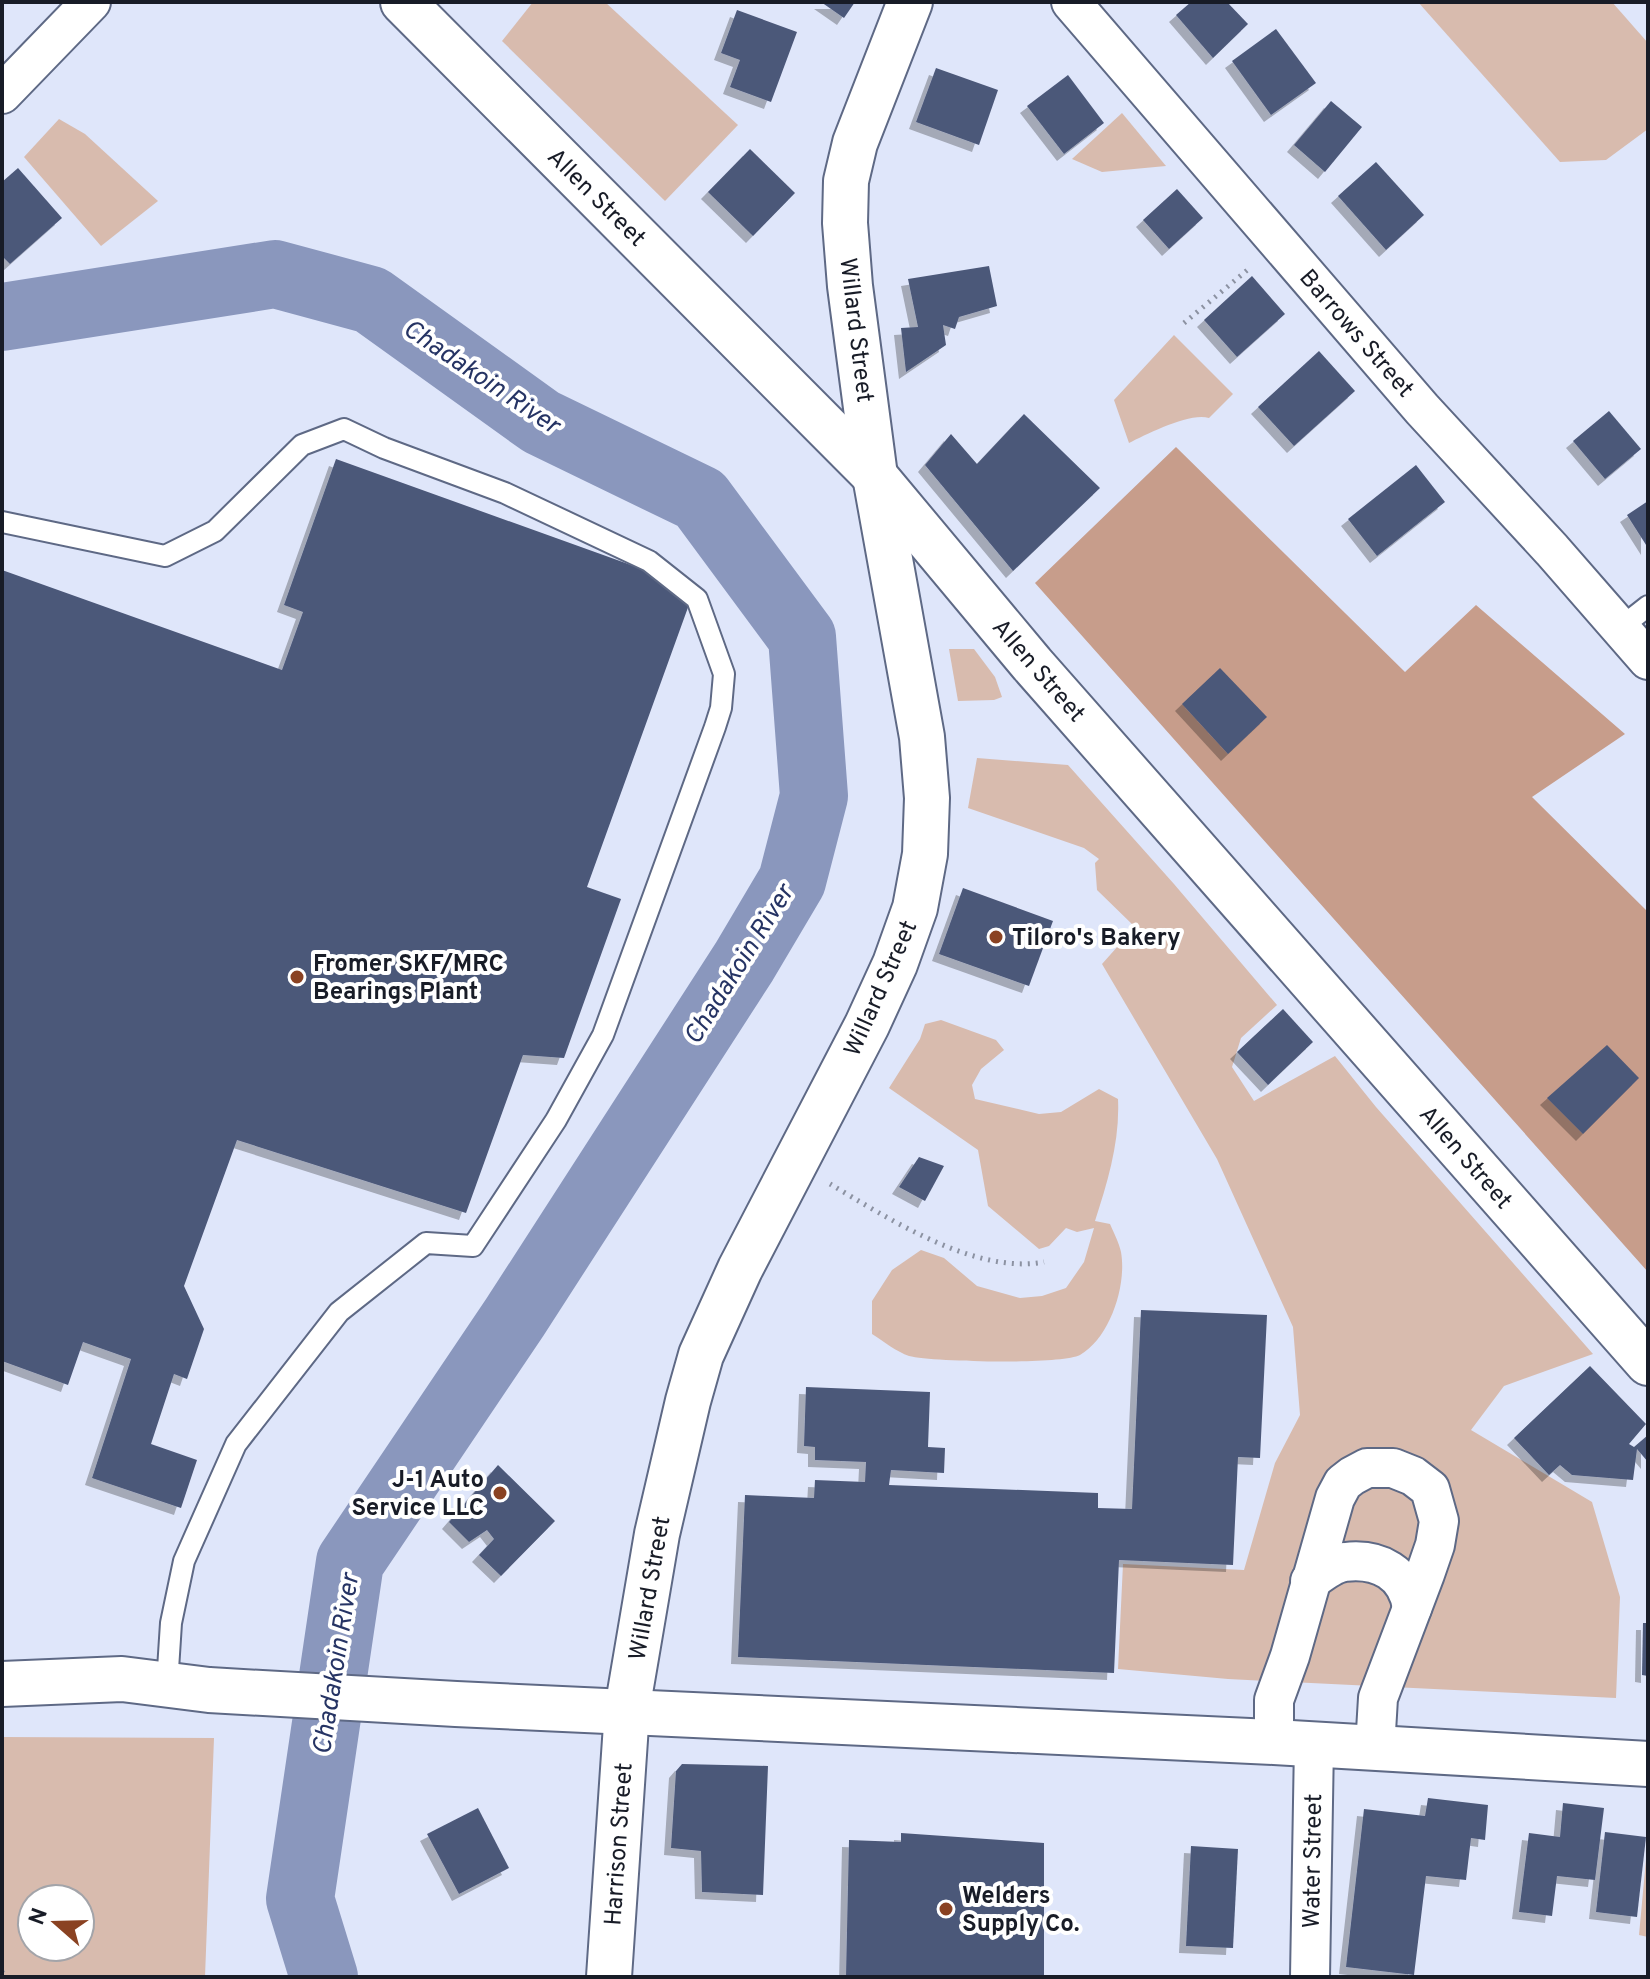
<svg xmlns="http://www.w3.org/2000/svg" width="1650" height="1979" viewBox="0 0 1650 1979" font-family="Overpass,sans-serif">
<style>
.green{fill:#d8bbae;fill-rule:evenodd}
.forest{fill:#c79d8b}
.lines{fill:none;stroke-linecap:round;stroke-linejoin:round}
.river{stroke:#8a97bd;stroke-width:68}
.building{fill:#4c5879;filter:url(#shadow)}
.service-casing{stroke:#5e6985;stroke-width:24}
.minor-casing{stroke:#5e6985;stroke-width:42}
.tertiary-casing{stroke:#5e6985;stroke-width:48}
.path{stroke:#8c92a2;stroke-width:5;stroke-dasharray:2 6;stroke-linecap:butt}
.service{stroke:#fff;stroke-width:20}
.minor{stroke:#fff;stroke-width:38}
.tertiary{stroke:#fff;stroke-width:44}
.poi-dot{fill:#8a4222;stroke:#fff;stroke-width:3}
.labels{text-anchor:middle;stroke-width:8;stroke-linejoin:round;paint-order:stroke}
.street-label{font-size:24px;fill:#181c27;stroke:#fff}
.poi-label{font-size:24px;font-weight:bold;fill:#181c27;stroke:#fff;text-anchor:start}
.water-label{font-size:26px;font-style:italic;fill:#263464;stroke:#fff}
</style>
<defs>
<filter id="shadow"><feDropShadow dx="-7" dy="7" stdDeviation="0" flood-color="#0004"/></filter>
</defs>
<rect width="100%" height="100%" fill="#dfe6fa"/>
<g class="green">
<path d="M533 2H605L738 125 665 201 502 41Z"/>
<path d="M1418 2H1612L1648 43V129L1606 160 1560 162Z"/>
<path d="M1122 113 1166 166 1102 172 1072 159Z"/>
<path d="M59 119 85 134 158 201 101 246 24 157Z"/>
<path d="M1174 335 1233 394 1209 418C1190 412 1147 434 1129 443L1114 400Z"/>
<path d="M949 649H974L995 677 1002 697 994 700 958 701Z"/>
<path d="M977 758 1068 765 1174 884 1277 1005 1241 1038 1232 1067 1254 1101 1335 1056 1376 1107 1593 1354 1504 1386 1471 1430 1592 1502 1620 1597 1616 1698 1228 1679 1118 1669 1123 1564 1244 1570 1275 1463 1300 1415 1293 1327 1217 1159 1102 964 1135 927 1097 890 1095 863 1099 859 1084 848 968 808Z"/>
<path d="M941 1020 996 1040 1004 1050 981 1069 972 1085 975 1099 1039 1114 1061 1112 1099 1089 1118 1099C1120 1141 1108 1181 1095 1221L1110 1224C1114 1233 1119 1243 1121 1252 1127 1285 1110 1338 1080 1355 1060 1365 933 1362 909 1356 897 1352 883 1341 872 1334V1301L892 1270 921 1250 944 1258 977 1286 1020 1298 1042 1296 1066 1288 1084 1262 1094 1228 1077 1232 1066 1228 1049 1246 1039 1249 988 1206 978 1150 889 1088 920 1039 925 1024Z"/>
<path d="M2 1737 214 1738 205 1977H2ZM32 1899H80V1947H32Z"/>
<path d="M1648 1838V1937L1639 1935Z"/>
</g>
<path class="forest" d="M1176 447 1405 672 1476 605 1625 734 1532 797 1648 912V1272L1035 583Z"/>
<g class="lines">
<path class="river" d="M2 317 275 274 371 300 541 422 700 499 802 637 814 796 792 881 744 962 515 1317 350 1562 300 1899 324 1977"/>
</g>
<g class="building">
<path d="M821 2H855L844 18Z"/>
<path d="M1191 2H1227L1248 24 1213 58 1176 15Z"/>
<path d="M737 10 797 32 771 102 730 87 740 60 721 53Z"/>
<path d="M1276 29 1316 83 1271 115 1232 61Z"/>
<path d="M936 68 998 90 979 145 916 122Z"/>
<path d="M1068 75 1104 123 1064 154 1027 106Z"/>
<path d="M1331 101 1362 127 1325 172 1294 145Z"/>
<path d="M750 149 795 193 753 236 708 192Z"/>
<path d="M1376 162 1424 215 1386 250 1338 196Z"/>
<path d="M18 168 62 218 10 264 2 256V182Z"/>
<path d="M1177 189 1203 218 1169 249 1143 220Z"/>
<path d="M989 266 997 306 959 317 955 329 943 325 946 345 906 372 901 328 918 327 908 279Z"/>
<path d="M1252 276 1285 314 1237 357 1204 320Z"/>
<path d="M1319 351 1355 391 1294 446 1258 407Z"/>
<path d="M1609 411 1641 449 1605 479 1573 441Z"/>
<path d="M1024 414 1100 488 1013 571 925 465 951 434 977 464Z"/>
<path d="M336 459 695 588 587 887 621 899 564 1058 523 1055 466 1213 237 1140 184 1286 204 1329 187 1379 174 1374 151 1444 197 1460 181 1508 92 1478 131 1359 83 1342 68 1385 2 1361V570L282 670 303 612 284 605Z"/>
<path d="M1416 465 1445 502 1377 556 1348 519Z"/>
<path d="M1648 501V548L1627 515Z"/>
<path d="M1220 668 1267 717 1228 754 1182 704Z"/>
<path d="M963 888 1053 921 1029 986 939 954Z"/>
<path d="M1283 1009 1313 1042 1268 1085 1237 1052Z"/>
<path d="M1607 1045 1639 1078 1583 1134 1547 1098Z"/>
<path d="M919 1157 944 1166 925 1201 899 1187Z"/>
<path d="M1141 1310 1267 1315 1260 1458 1238 1457 1233 1565 1119 1560 1114 1673 738 1657 745 1495 814 1498 815 1480 865 1482 866 1462 815 1460V1447L804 1446 806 1387 930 1392 928 1447 945 1448 944 1473 891 1470 889 1485 1098 1493V1508L1132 1509Z"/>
<path d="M1590 1366 1646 1424 1629 1444 1634 1447 1648 1435V1462L1637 1449 1633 1480 1572 1475 1560 1465 1549 1475 1514 1438Z"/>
<path d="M498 1465 555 1521 501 1576 479 1555 494 1539 487 1530 469 1542 449 1522Z"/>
<path d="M1643 1623H1648V1676L1642 1675Z"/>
<path d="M682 1764 768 1766 763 1895 702 1892 701 1851 671 1848 676 1771Z"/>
<path d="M1428 1798 1488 1805 1485 1840 1471 1838 1466 1880 1426 1876 1414 1975 1346 1967 1364 1809 1425 1816Z"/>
<path d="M1563 1803 1604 1808 1595 1880 1557 1876 1552 1916 1519 1912 1529 1833 1560 1837Z"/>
<path d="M478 1808 509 1868 459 1894 427 1834Z"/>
<path d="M1605 1832 1646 1837 1637 1917 1596 1912Z"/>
<path d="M901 1833 1044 1843V1976H846L849 1840 901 1842Z"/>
<path d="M1191 1846 1238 1849 1233 1948 1186 1946Z"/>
</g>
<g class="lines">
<defs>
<g id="service">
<path d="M2 522 165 556 215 531 302 445 344 429 384 448 505 493 649 561 697 599 724 674 721 708 715 727 603 1035 556 1120 473 1246 426 1243 339 1312 236 1444 184 1561 171 1623 167 1685"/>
<path d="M1620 628 1648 606"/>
</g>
<g id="minor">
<path d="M1071 2 1422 409 1552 550 1648 660"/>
<path d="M2 94 91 2"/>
<path d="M1310 1581C1320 1574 1333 1563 1345 1562 1379 1558 1407 1573 1412 1608"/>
<path d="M1274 1742V1700L1290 1656 1335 1498 1343 1483 1352 1476 1367 1468H1393L1413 1476 1430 1489 1439 1521 1435 1545 1425 1574 1378 1698 1375 1748"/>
<path d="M1310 1977 1314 1744"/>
</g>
<g id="tertiary">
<path d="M403 2 875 476 1032 664 1648 1363"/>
<path d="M2 1684 122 1679 209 1690 456 1704 1274 1742 1648 1764"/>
<path d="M609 1977 627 1710 657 1534 688 1401 701 1355 740 1269 867 1025 895 964 915 908 925 854 927 798 922 737 875 476 850 286 845 223 846 181 855 143 910 2"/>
</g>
</defs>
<use href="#service" class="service-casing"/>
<use href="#minor" class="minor-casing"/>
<use href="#tertiary" class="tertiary-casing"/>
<g class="path">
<path d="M1184 323 1251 267"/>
<path d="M830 1184C888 1218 975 1275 1044 1262"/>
<path d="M2 1972 8 1977"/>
</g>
<use href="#service" class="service"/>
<use href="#minor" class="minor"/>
<use href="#tertiary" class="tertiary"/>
</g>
<g class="poi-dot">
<circle cx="996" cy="937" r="8"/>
<circle cx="297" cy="977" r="8"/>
<circle cx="500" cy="1493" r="8"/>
<circle cx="946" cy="1909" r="8"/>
</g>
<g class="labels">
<g class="street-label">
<text transform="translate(597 197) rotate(45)" y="8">Allen Street</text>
<text transform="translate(857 330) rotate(83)" y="8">Willard Street</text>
<text transform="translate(1357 333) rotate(49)" y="8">Barrows Street</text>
<text transform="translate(1039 670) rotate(49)" y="8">Allen Street</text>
<text transform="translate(880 988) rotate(-66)" y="8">Willard Street</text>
<text transform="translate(1466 1157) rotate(49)" y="8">Allen Street</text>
<text transform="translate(649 1588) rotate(-80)" y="8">Willard Street</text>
<text transform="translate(618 1844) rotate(-86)" y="8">Harrison Street</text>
<text transform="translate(1312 1861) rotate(-89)" y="8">Water Street</text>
</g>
<g class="poi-label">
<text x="1012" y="945">Tiloro's Bakery</text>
<text x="313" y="971">Fromer SKF/MRC<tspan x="313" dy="28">Bearings Plant</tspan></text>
<text x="484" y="1487" text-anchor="end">J-1 Auto<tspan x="484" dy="28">Service LLC</tspan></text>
<text x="962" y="1903">Welders<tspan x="962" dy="28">Supply Co.</tspan></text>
</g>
<g class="water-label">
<text transform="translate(482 376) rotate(34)" y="9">Chadakoin River</text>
<text transform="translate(738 964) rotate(-58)" y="9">Chadakoin River</text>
<text transform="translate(335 1664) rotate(-81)" y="9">Chadakoin River</text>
</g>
</g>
<rect width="1650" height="1979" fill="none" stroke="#181c27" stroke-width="8"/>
<g transform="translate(56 1923) rotate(290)"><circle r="38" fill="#ffffff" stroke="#a3a4a9" stroke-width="2"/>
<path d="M0-6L14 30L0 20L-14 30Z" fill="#8a4222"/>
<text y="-12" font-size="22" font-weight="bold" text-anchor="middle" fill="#181c27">N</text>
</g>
</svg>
